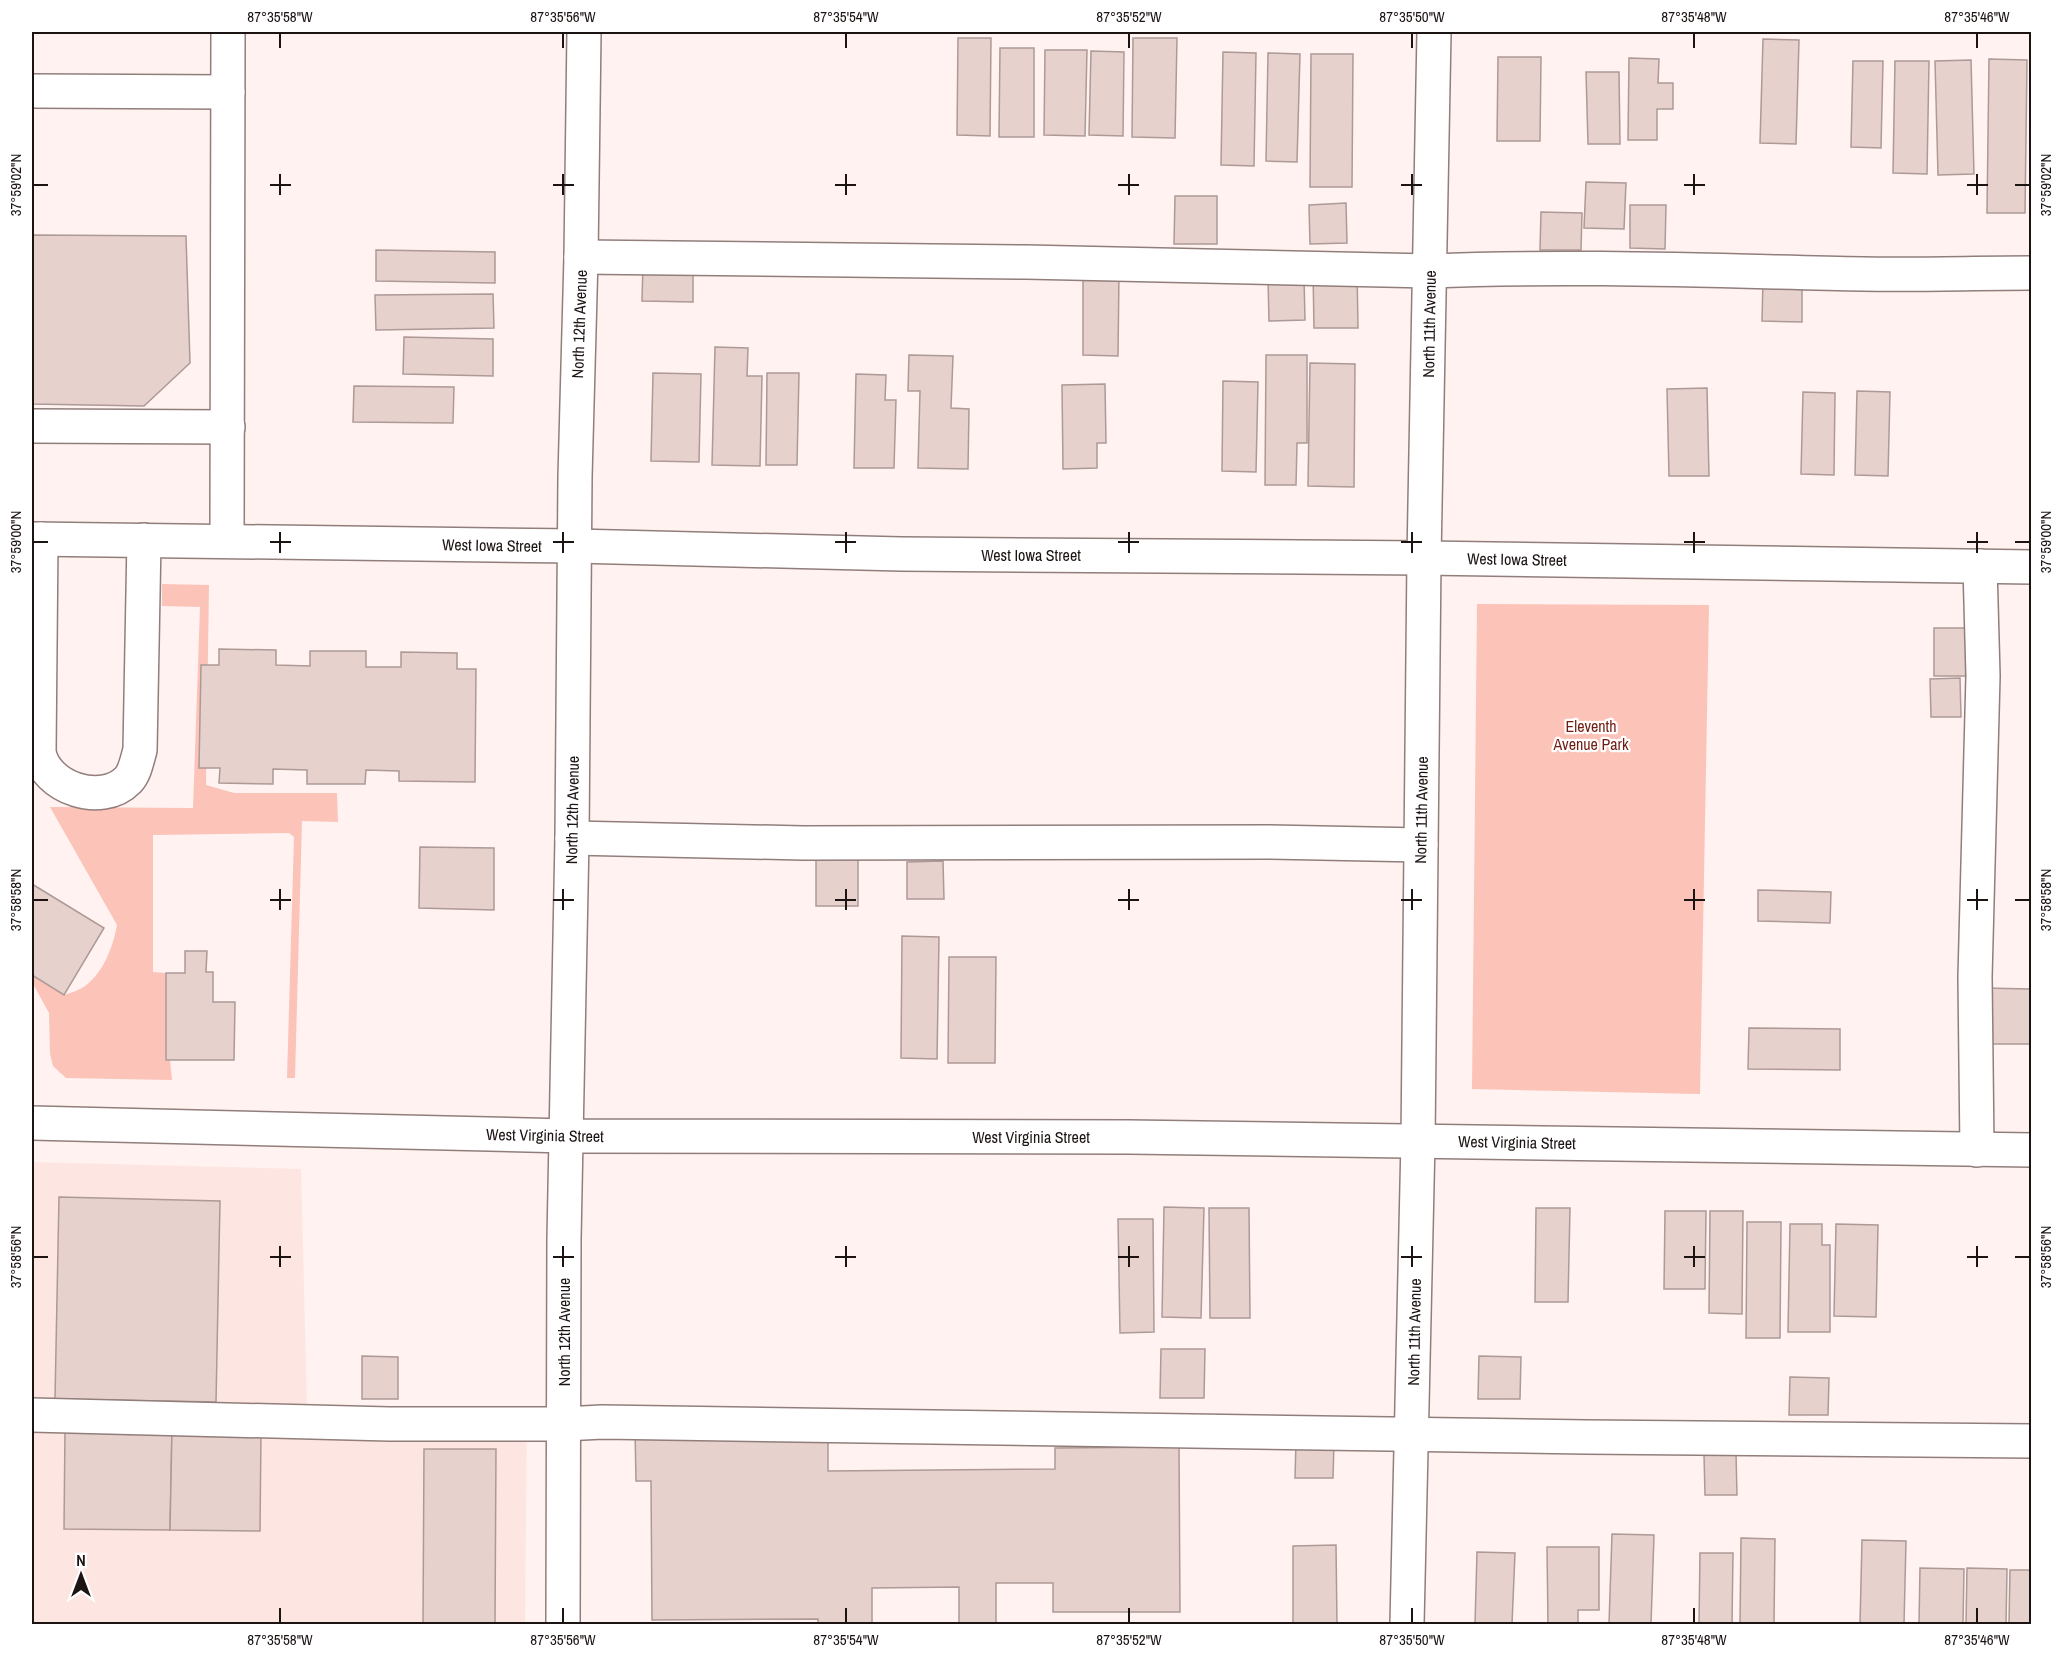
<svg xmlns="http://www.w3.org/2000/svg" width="2063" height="1656" viewBox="0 0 2063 1656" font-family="'Archivo Narrow',sans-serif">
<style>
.built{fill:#fde6e1}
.green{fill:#fcc3b9}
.building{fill:#e6d1cd;stroke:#ad9996;stroke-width:1.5}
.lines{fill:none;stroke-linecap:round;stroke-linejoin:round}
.minor-casing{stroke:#917e7b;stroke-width:36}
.minor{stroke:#fff;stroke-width:33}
.ticks{fill:none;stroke:#1c1413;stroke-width:2}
.labels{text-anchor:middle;stroke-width:4.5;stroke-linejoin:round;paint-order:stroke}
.street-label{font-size:16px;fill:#1c1413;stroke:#fff}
.park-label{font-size:16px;fill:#711c13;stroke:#fff}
.neatline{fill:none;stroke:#1c1413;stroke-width:2}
.ticks-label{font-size:15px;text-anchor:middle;fill:#1c1413}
</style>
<rect width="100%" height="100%" fill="#fff2f0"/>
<path class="built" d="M32 1162 301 1169 307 1406 527 1408 525 1624H32Z"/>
<g class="green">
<path d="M162 584 209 585 206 785 234 793H337L338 822 302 821 295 1078H287L294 837 289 833 153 835V972L166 973V1059L170 1060 172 1080 66 1078 53 1066 50 1054 49 1013 32 982V975L64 995C70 993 77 991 82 988 103 975 113 947 117 925L50 807 193 808 200 607 162 606Z"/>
<path d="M1477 604 1709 605 1700 1094 1472 1089Z"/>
</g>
<g class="building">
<path d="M958 38H991L990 136 957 135Z"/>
<path d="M1133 38H1177L1175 138 1132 137Z"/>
<path d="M1763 39 1799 40 1796 144 1760 143Z"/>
<path d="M1000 48H1034V137H999Z"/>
<path d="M1045 50H1087L1085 136 1044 135Z"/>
<path d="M1091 51 1124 52 1123 136 1089 135Z"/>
<path d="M1223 52 1256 53 1254 166 1221 165Z"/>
<path d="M1268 53 1300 54 1297 162 1266 161Z"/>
<path d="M1311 54H1353L1352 187H1310Z"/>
<path d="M1498 57H1541L1540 141H1497Z"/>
<path d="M1629 58 1659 59 1658 83H1673V109H1657V140H1628Z"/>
<path d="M1989 59 2027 60 2025 213H1987Z"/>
<path d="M1971 60 1974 174 1938 175 1935 61Z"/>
<path d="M1853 61H1883L1881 148 1851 147Z"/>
<path d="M1895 61H1929L1927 174 1893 173Z"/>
<path d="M1586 72H1619L1620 144H1588Z"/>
<path d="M1586 182 1626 183 1624 229 1584 228Z"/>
<path d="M1175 196H1217V244H1174Z"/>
<path d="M1346 203 1347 243 1310 244 1309 205Z"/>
<path d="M1630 205H1666L1665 249 1630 248Z"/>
<path d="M1541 212 1582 213 1581 250H1540Z"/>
<path d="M32 235 186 236 190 363 144 406 32 404Z"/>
<path d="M376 250 495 252V283L376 281Z"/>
<path d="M643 263 693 264V302L642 301Z"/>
<path d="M1357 270 1358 328H1314L1313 271Z"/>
<path d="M1083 274H1119L1118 356 1083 355Z"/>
<path d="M1304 278 1305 320 1269 321 1268 279Z"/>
<path d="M1763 281H1802V322L1762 321Z"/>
<path d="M493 294 494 328 376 330 375 295Z"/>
<path d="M404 337 493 339V376L403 374Z"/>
<path d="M715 347 748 348 747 376H762L760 466 712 465Z"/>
<path d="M909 355 953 356 951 408 969 409 968 469 918 468 920 391H908Z"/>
<path d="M1266 355H1307V443H1297L1296 485H1265Z"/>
<path d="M1310 363 1355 364 1354 487 1308 486Z"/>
<path d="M653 373 701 374 699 462 651 461Z"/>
<path d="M767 373H799L797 465H766Z"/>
<path d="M856 374 886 375 885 400H896L894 468H854Z"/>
<path d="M1223 381 1258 382 1256 472 1222 471Z"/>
<path d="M1105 384 1106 443H1097V468L1063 469 1062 385Z"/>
<path d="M354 386 454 387 453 423 353 422Z"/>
<path d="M1707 388 1709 476H1669L1667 389Z"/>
<path d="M1857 391 1890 392 1888 476 1855 475Z"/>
<path d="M1803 392 1835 393 1834 475 1801 474Z"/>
<path d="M1934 628H1967L1966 676H1934Z"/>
<path d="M219 649 276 650V665L310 666V651H366V667H401V652L457 653V669H476L475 782 399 781V771L366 770 365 784H307V770L273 769V784L219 783 220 768H199L201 665H219Z"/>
<path d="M1960 678 1961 717H1931L1930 679Z"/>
<path d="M420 847 494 848V910L419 908Z"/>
<rect x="816" y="859" width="42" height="47"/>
<path d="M943 861 944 899H907V862Z"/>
<path d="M32 884 104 928 64 995 32 975Z"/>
<path d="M1758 890 1831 892 1830 923 1758 921Z"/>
<path d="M902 936 939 937 937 1059 901 1058Z"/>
<path d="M185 951H207L206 972H213V1002H235L234 1060H166V973H185Z"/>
<path d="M949 957H996L995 1063H948Z"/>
<path d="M1984 988 2030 989V1044H1984Z"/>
<path d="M1749 1028 1840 1029V1070L1748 1069Z"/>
<path d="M59 1197 220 1201 216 1402 55 1399Z"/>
<path d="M1164 1207 1204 1208 1201 1318 1162 1317Z"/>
<path d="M1209 1208H1249L1250 1318H1210Z"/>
<path d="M1536 1208H1570L1568 1302H1535Z"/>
<path d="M1665 1211H1706L1705 1289H1664Z"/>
<path d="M1710 1211H1743L1742 1314 1709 1313Z"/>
<path d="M1118 1219H1153L1154 1332 1120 1333Z"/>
<path d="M1747 1222H1781L1780 1338H1746Z"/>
<path d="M1790 1224H1822V1245H1830V1332H1788Z"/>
<path d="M1836 1224 1878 1225 1876 1317 1834 1316Z"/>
<path d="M1161 1349H1205L1204 1398H1160Z"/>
<path d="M362 1356 398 1357V1399H362Z"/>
<path d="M1479 1356 1521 1357 1520 1399H1478Z"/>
<path d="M1790 1377 1829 1378 1828 1415H1789Z"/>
<path d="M828 1428V1471L1055 1469V1448L1179 1447 1180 1612H1053V1583H996V1624H959V1587L872 1588V1624H818V1619L652 1620 651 1481H636L635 1429Z"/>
<path d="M65 1429H172L170 1530 64 1529Z"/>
<path d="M172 1429 261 1431 260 1531 170 1530Z"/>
<path d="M1296 1441 1334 1442 1333 1478H1295Z"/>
<path d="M424 1449H496L495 1624H423Z"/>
<path d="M1736 1454 1737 1495H1705L1704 1455Z"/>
<path d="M1612 1534 1654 1535 1651 1624H1609Z"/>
<path d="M1741 1538 1775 1539 1774 1624H1740Z"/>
<path d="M1862 1540 1906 1541 1904 1624H1860Z"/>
<path d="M1336 1545 1337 1624H1293V1546Z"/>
<path d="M1547 1547H1599V1610H1578V1624H1548Z"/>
<path d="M1477 1552 1515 1553 1512 1624H1475Z"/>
<path d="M1700 1553H1733L1732 1624H1699Z"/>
<path d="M1920 1568 1964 1569 1963 1624H1919Z"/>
<path d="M1967 1568 2007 1569 2006 1624H1966Z"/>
<path d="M2010 1570H2032V1624H2009Z"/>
</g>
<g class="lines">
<defs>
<g id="minor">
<path d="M32 91 228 92"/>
<path d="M581 257 1026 262 1430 271C1574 265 1718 271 1863 274 1919 275 1975 273 2032 273"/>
<path d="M32 426 228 427"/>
<path d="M32 539 575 546 901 554 1424 558 2032 567"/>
<path d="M41 539 39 752C45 788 102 807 128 780 135 773 137 760 140 750L144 540"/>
<path d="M227 541 228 32"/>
<path d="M572 838 803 843 1269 842 1421 845"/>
<path d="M32 1123 567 1136 1129 1137 2032 1150"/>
<path d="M1977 1150 1975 977 1983 676 1980 566"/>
<path d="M32 1415 389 1424H564L602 1422 1586 1437 2032 1441"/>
<path d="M563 1624 564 1239 572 838 575 477 581 257 584 32"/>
<path d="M1407 1624 1418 1141 1424 558 1434 32"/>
</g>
</defs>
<use href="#minor" class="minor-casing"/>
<use href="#minor" class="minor"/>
</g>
<path class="ticks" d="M280 33V48M563 33V48M846 33V48M1129 33V48M1412 33V48M1694 33V48M1977 33V48M280 174V195M563 174V195M846 174V195M1129 174V195M1412 174V195M1694 174V195M1977 174V195M33 185H48M270 185H291M553 185H574M835 185H856M1118 185H1139M1401 185H1422M1684 185H1705M1967 185H1988M2015 185H2030M280 532V553M563 532V553M846 532V553M1129 532V553M1412 532V553M1694 532V553M1977 532V553M33 542H48M270 542H291M553 542H574M835 542H856M1118 542H1139M1401 542H1422M1684 542H1705M1967 542H1988M2015 542H2030M280 889V910M563 889V910M846 889V910M1129 889V910M1412 889V910M1694 889V910M1977 889V910M33 900H48M270 900H291M553 900H574M835 900H856M1118 900H1139M1401 900H1422M1684 900H1705M1967 900H1988M2015 900H2030M280 1246V1267M563 1246V1267M846 1246V1267M1129 1246V1267M1412 1246V1267M1694 1246V1267M1977 1246V1267M33 1257H48M270 1257H291M553 1257H574M835 1257H856M1118 1257H1139M1401 1257H1422M1684 1257H1705M1967 1257H1988M2015 1257H2030M280 1608V1623M563 1608V1623M846 1608V1623M1129 1608V1623M1412 1608V1623M1694 1608V1623M1977 1608V1623"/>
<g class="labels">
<g class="street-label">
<text transform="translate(579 324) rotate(-88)" y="6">North 12th Avenue</text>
<text transform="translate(1429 324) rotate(-89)" y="6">North 11th Avenue</text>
<text transform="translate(492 545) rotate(1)" y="6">West Iowa Street</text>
<text x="1031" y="561">West Iowa Street</text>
<text transform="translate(1517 559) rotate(1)" y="6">West Iowa Street</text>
<text transform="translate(572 810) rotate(-89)" y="6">North 12th Avenue</text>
<text transform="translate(1421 810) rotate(-89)" y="6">North 11th Avenue</text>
<text transform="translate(545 1135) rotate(1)" y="6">West Virginia Street</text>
<text x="1031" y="1143">West Virginia Street</text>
<text transform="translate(1517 1142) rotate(1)" y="6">West Virginia Street</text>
<text transform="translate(564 1332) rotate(-90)" y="6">North 12th Avenue</text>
<text transform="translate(1414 1332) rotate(-89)" y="6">North 11th Avenue</text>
</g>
<g class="park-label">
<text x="1591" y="732">Eleventh<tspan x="1591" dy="18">Avenue Park</tspan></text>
</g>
</g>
<rect width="2063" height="1656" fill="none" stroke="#ffffff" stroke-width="66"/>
<g transform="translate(81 1575)" stroke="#ffffff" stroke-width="4.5" paint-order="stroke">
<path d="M0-4.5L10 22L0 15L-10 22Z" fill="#1c1413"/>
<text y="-9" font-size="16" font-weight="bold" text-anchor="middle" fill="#1c1413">N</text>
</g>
<rect x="33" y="33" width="1997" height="1590" class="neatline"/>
<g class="ticks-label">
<text x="280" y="22">87°35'58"W</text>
<text x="563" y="22">87°35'56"W</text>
<text x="846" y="22">87°35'54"W</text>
<text x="1129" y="22">87°35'52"W</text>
<text x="1412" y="22">87°35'50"W</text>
<text x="1694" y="22">87°35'48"W</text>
<text x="1977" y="22">87°35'46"W</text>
<text transform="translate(16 185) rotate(-90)" y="5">37°59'02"N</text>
<text transform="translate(2046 185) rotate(-90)" y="5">37°59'02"N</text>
<text transform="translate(16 542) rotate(-90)" y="5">37°59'00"N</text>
<text transform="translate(2046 542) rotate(-90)" y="5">37°59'00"N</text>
<text transform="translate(16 900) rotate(-90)" y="5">37°58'58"N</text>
<text transform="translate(2046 900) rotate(-90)" y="5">37°58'58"N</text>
<text transform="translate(16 1257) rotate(-90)" y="5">37°58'56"N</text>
<text transform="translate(2046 1257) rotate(-90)" y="5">37°58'56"N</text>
<text x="280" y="1645">87°35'58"W</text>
<text x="563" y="1645">87°35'56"W</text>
<text x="846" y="1645">87°35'54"W</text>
<text x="1129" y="1645">87°35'52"W</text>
<text x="1412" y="1645">87°35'50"W</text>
<text x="1694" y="1645">87°35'48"W</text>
<text x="1977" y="1645">87°35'46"W</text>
</g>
</svg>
